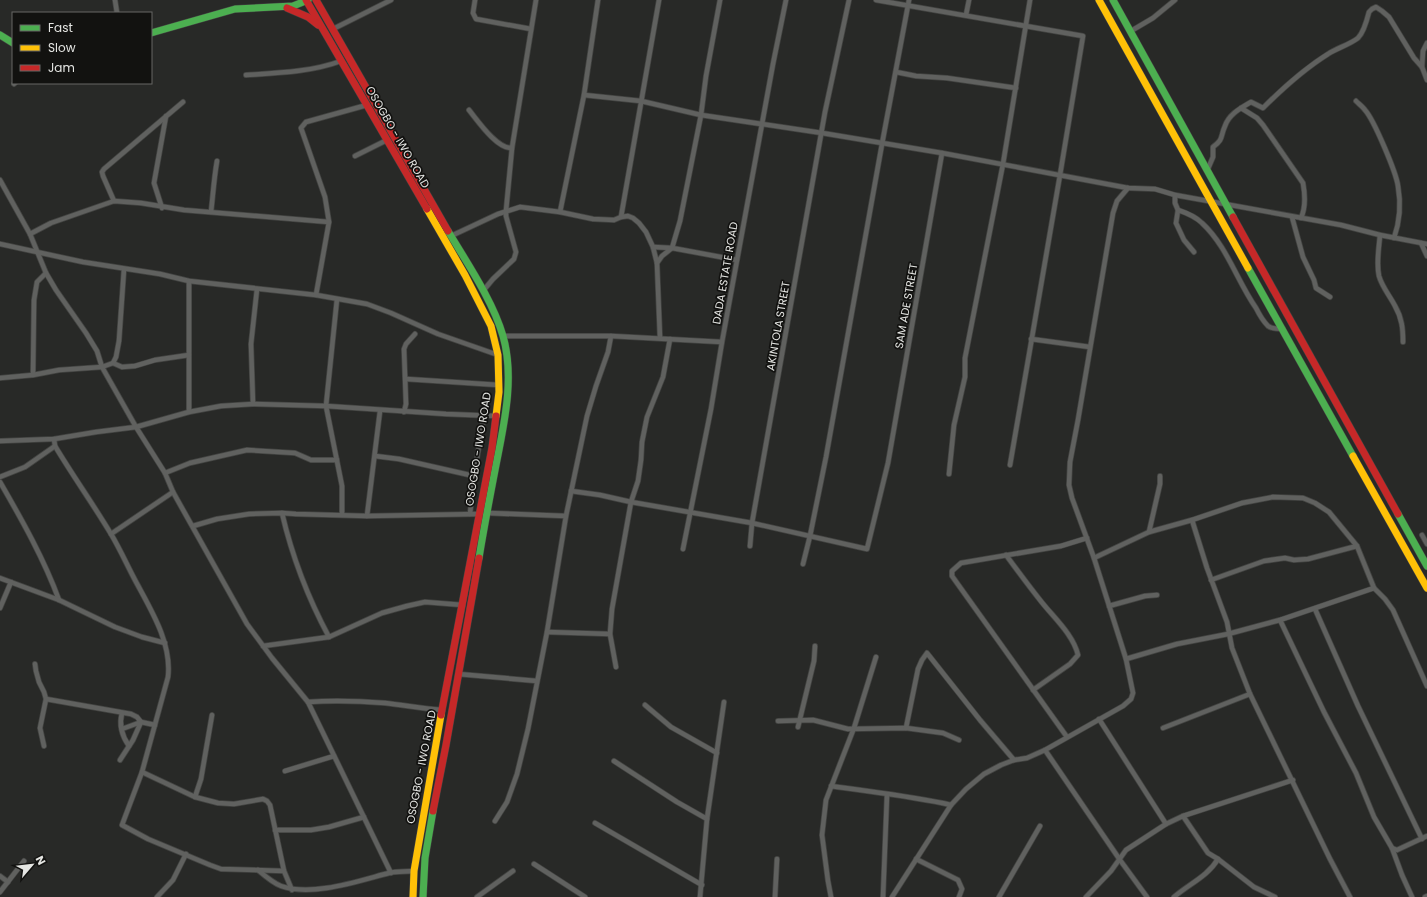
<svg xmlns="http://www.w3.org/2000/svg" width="1427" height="897" viewBox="0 0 1427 897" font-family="Poppins,sans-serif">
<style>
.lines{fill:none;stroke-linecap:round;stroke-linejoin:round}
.street-casing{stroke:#434442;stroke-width:6}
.fast-casing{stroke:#434442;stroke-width:8}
.slow-casing{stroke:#434442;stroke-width:8}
.jam-casing{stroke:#434442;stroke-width:8}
.street{stroke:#60615f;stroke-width:4.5}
.fast{stroke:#4caf50;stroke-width:7}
.slow{stroke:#ffc107;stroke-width:7}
.jam{stroke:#c62828;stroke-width:7}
.labels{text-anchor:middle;stroke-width:3.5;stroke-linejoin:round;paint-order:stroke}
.street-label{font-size:11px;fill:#e5e6e3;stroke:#121210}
</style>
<rect width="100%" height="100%" fill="#282927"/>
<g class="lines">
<defs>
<g id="street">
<path d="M115 0 117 13"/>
<path d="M475 0 473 13 476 19 531 29"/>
<path d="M876 0 1083 36 1060 175 1010 465"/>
<path d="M966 15 969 0"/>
<path d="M333 29 391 0"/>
<path d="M1131 31 1153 18 1175 0"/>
<path d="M1422 67 1423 51 1427 43"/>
<path d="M896 72 916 76 947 78 1016 88"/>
<path d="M246 75C278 73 311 72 341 61"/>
<path d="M14 84 15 83"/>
<path d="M584 95 641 101 701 115 822 133 942 153 1128 188 1155 189 1175 195 1341 225 1380 235 1427 244"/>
<path d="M1356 101C1359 104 1363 107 1365 110 1374 120 1396 172 1398 186 1401 203 1400 221 1394 238"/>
<path d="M1241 108 1257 118 1263 125 1303 183C1305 194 1306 207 1301 218"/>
<path d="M469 110C478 121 497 149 512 148"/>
<path d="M355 156 387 140"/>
<path d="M1207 171 1213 157V147C1224 139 1220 137 1225 126 1229 114 1241 108 1251 102L1263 108C1283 88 1304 69 1328 54 1337 48 1349 45 1358 38 1364 32 1367 20 1369 12L1372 9 1376 7 1382 11 1389 17 1414 58 1422 67 1427 80"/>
<path d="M0 180 30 234"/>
<path d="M1175 195V203L1178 210 1176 223 1184 240 1194 252"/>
<path d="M114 201 103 176 102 172 104 169 183 102"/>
<path d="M162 208 154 183 166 116"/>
<path d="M1178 210C1187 213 1195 216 1202 223 1227 246 1237 281 1256 308 1259 314 1263 321 1268 326 1272 329 1278 329 1283 329"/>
<path d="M211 212C213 195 214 178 217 161"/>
<path d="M560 212 584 95 598 0"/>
<path d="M621 217 659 0"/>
<path d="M1292 217 1303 257 1314 280 1316 288 1330 297"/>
<path d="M329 222 184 210 141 203 114 201 51 223 30 234 46 273 56 290 86 333 97 351 102 367 136 427 165 473 173 492 247 624 272 658 308 702 391 873"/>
<path d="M1380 235C1379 248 1376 263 1379 276 1382 287 1390 296 1395 306 1402 318 1403 329 1403 342"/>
<path d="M451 236 498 214 520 207 560 212 593 219 614 220 621 217 628 216 633 218 639 223 646 232 653 247 657 263 660 338"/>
<path d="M1421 243 1427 256"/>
<path d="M0 244 83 262 160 274 189 281 316 295 367 304 391 313 438 334 498 355"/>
<path d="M653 247 672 248 737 260"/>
<path d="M657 263 662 256 672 248 680 221 701 115 706 76 720 0"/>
<path d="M189 281V412"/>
<path d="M483 291 493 279 514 259 516 252 506 216V211L512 148 536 0"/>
<path d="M316 295 329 222 325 197 301 128 306 122 367 105"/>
<path d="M337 299 326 406 342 486V515"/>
<path d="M503 336H611L722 342"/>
<path d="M1031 339 1090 347"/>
<path d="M113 363 122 367 135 366 155 360 189 355"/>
<path d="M33 375 34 300 37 282 46 273"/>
<path d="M0 378 33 375 59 370 102 367 113 363 116 357 119 341 124 269"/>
<path d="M406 379 499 385"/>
<path d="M253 404 251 344 257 289"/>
<path d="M404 412 406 404 404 349 406 344 415 334"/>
<path d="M54 439 55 446C73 476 93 504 111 534 120 549 127 565 135 580 151 610 172 643 168 677L142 772 122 825 148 839 210 865 221 869 284 871"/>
<path d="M0 441 54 439 96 432 136 427 189 412 221 406 253 404 326 406 446 414 496 416"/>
<path d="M375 456 399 459 474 476"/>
<path d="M165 473 190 463 247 450 295 453 311 460H337"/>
<path d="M949 474 954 425 965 377V358L1003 164 1030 0"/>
<path d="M0 477 25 467 55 446"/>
<path d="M0 482C22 520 44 559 59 600"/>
<path d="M571 491 600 495 631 502 752 523 867 549 888 463 942 153"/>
<path d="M282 513C292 556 308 598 329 637"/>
<path d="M487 513 566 516"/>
<path d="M470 514 474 476 484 416"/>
<path d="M367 516 380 411"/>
<path d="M1192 520 1207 568 1227 622 1232 648 1250 694 1330 859 1350 897"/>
<path d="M193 526 217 519 249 514 282 513 296 514 367 516 479 514"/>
<path d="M1149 532 1160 484V476"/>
<path d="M111 534 173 492"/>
<path d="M1422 535 1427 544"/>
<path d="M750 546 752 523 825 112 849 0"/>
<path d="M683 549 711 409 722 342 773 64 786 0"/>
<path d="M1006 555C1017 570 1028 585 1040 600 1053 617 1073 634 1078 655L1070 664 1033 690"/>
<path d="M1094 558 1149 532 1192 520 1242 503 1273 497 1303 498 1315 503 1329 512 1357 546 1374 588 1385 599 1393 610 1427 686"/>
<path d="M803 564 810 536 826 457 882 144 909 0"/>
<path d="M0 578 59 600 115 627 142 637 165 643"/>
<path d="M1211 580 1264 561 1285 558 1294 560 1308 559 1357 546"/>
<path d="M1109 606 1145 596 1157 595"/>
<path d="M0 608 11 582"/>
<path d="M1315 609 1358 706 1422 839"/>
<path d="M1280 620 1324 712 1356 773 1374 817 1392 848 1402 875 1412 897"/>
<path d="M547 632 610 634"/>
<path d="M263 646 329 637 382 613 407 606 425 602 463 605"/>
<path d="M1126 659 1177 644 1228 634 1280 620 1374 588"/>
<path d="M35 664 36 671 39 682 44 692 46 699 40 728 44 746"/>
<path d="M616 667 610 634 612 609 631 502 638 481 641 460 642 442 647 417 663 377 670 339"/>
<path d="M458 674 537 681"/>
<path d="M46 699 131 714 137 717 141 722"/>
<path d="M308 702C334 700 360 701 385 703 404 705 424 709 443 710"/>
<path d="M645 705 671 727 717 753"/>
<path d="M122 713C119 724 122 736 129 746"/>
<path d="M1099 719 1166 824"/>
<path d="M778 721 813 720 848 729 906 728 943 733 959 740"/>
<path d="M798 727 814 661 815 646"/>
<path d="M906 728 918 669 922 660 927 653 980 720 1014 760"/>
<path d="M1163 728 1250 694"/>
<path d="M122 729 141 722 155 725"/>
<path d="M1067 737 952 576V571L961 563 1061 546 1087 538"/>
<path d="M1045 750 1120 860 1147 897"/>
<path d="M120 760 133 740 141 722"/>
<path d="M614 761 677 802 707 819"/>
<path d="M285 771 334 756"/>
<path d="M142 772 195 797 218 803 234 804 263 799 267 801 270 805 284 871 292 890"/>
<path d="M831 786C871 792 911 796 951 805"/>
<path d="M195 797 201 779 212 715"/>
<path d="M495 821 507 802 517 774 528 729 547 632 566 516 587 416 596 386 608 352 611 336"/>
<path d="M595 823 702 885"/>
<path d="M275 830H311L329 827 364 817"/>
<path d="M1392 848 1397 850 1427 836"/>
<path d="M916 859 958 880 962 889 959 897"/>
<path d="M1218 859 1254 887 1275 897"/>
<path d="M534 864 585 897"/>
<path d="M258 870C265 876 273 883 281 886 312 897 358 881 389 873 397 871 406 872 414 871"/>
<path d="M0 876 8 882"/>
<path d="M0 892 24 861"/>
<path d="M157 897 173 880 186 854"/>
<path d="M477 897 513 871"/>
<path d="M700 897 707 819 724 702"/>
<path d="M775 897 777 859"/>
<path d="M831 897 828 881 822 835 826 800 854 728 876 657"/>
<path d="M883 897 887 795"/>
<path d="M892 897 951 805 966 789 984 774 1001 765 1014 760 1027 758 1045 750 1123 706 1131 699 1133 693 1126 659 1094 558 1072 498 1069 485 1070 462 1078 420 1113 213 1117 201 1128 188"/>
<path d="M999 897 1040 826"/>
<path d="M1086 897 1111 871 1126 850 1166 824 1183 816 1293 780"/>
<path d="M1174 897C1189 884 1208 876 1218 859L1208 853 1183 816"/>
<path d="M1425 897 1427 896"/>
</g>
<g id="fast">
<path d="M1113 0 1233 217"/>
<path d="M151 33 235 9 293 6 308 0"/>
<path d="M0 35 13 43"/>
<path d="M448 231C467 263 493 301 503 336 515 378 504 424 496 465 490 496 484 527 479 558"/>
<path d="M1248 268 1353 456"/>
<path d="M1398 514 1427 566"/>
<path d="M423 897 425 858 433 811"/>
</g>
<g id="slow">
<path d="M1099 0 1248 268"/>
<path d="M427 209 465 275 491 326 498 355 499 392 496 416"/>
<path d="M1353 456 1427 588"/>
<path d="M413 897 414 871 441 715"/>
</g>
<g id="jam">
<path d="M306 0 427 209"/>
<path d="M316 0 448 231"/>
<path d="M287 8 308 17 318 25"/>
<path d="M1233 217 1398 514"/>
<path d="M441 715 492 448 496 416"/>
<path d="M433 811 446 745 479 558"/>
</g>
</defs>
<use href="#street" class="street-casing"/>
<use href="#fast" class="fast-casing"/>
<use href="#slow" class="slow-casing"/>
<use href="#jam" class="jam-casing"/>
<use href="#street" class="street"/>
<use href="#fast" class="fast"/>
<use href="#slow" class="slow"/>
<use href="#jam" class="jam"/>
</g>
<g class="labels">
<g class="street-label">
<text transform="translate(398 137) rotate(60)" y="4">OSOGBO - IWO ROAD</text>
<text transform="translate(725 273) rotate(-80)" y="4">DADA ESTATE ROAD</text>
<text transform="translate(906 306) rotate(-80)" y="4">SAM ADE STREET</text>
<text transform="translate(778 326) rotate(-80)" y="4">AKINTOLA STREET</text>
<text transform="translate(478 449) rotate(-81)" y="4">OSOGBO - IWO ROAD</text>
<text transform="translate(421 767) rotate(-79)" y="4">OSOGBO - IWO ROAD</text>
</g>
</g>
<rect x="12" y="12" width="140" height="72" fill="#121210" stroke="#666764"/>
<rect x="20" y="25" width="20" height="6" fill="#4caf50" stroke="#666764"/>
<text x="48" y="32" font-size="12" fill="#e5e6e3">Fast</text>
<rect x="20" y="45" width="20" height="6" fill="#ffc107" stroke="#666764"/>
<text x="48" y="52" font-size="12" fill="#e5e6e3">Slow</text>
<rect x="20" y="65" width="20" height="6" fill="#c62828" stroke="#666764"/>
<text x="48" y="72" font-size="12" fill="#e5e6e3">Jam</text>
<g transform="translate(32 865) rotate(62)" stroke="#121210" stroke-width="3" paint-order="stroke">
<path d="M0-3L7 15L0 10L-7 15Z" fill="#e5e6e3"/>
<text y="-6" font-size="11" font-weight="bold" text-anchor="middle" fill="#e5e6e3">N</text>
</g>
</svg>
